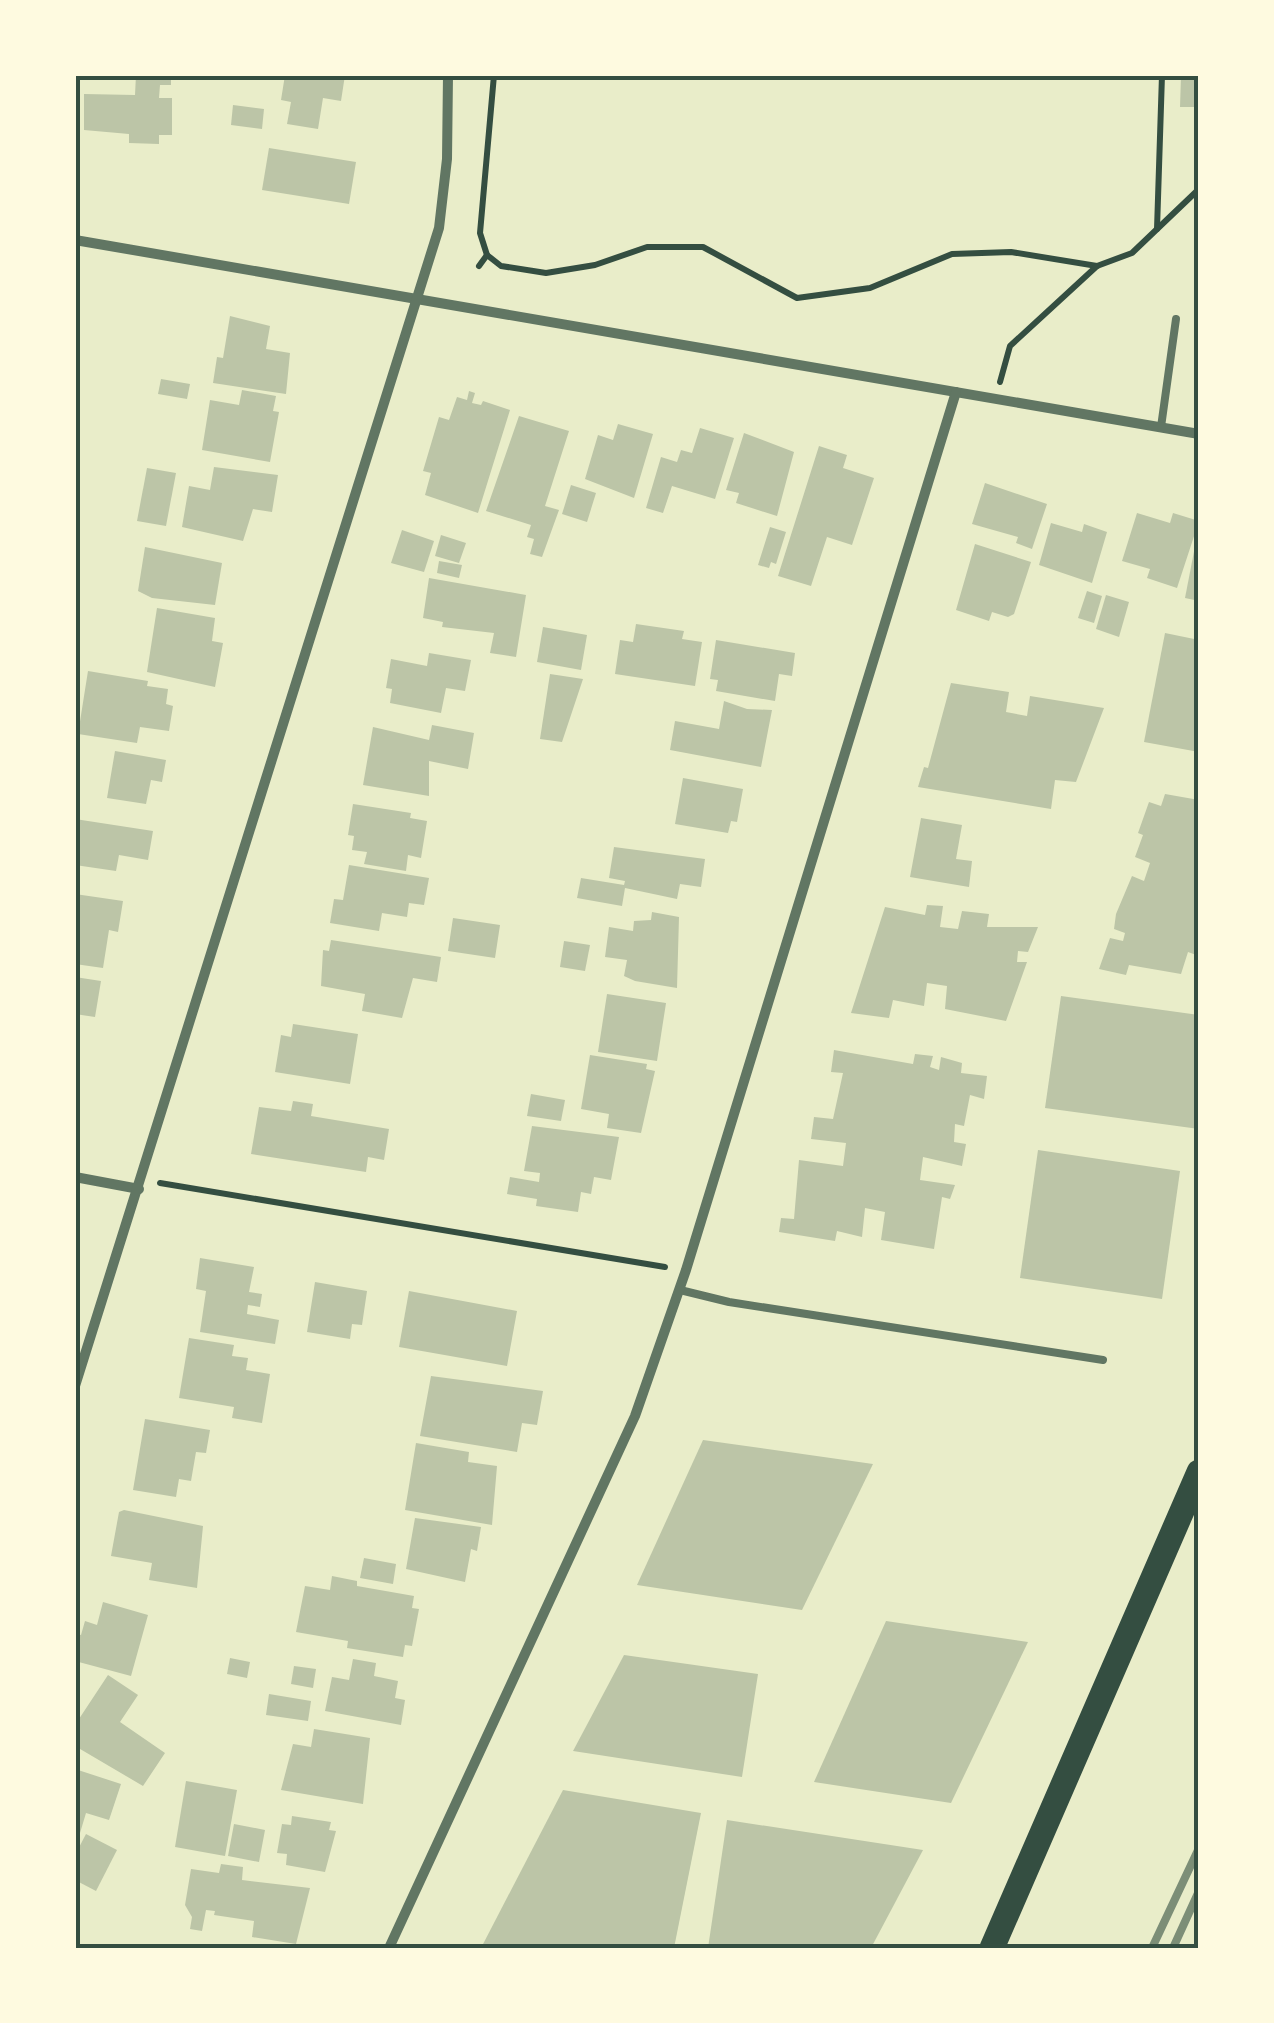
<svg xmlns="http://www.w3.org/2000/svg" width="1274" height="2023" viewBox="0 0 1274 2023" font-family="'Noto Serif',serif">
<style>
.building{fill:#bcc5a7}
.lines{fill:none;stroke-linecap:round;stroke-linejoin:round}
.path{stroke:#344e41;stroke-width:6}
.service{stroke:#617663;stroke-width:8}
.minor{stroke:#617663;stroke-width:10}
.primary{stroke:#344e41;stroke-width:25}
.rail{stroke:#7c8e77;stroke-width:8}
.neatline{fill:none;stroke:#344e41;stroke-width:4}
</style>
<rect width="100%" height="100%" fill="#e9edc9"/>
<g class="building">
<path d="M136 75H171V85H160L159 98H172V135H159V144L129 143V134L84 130V94L135 95Z"/>
<path d="M285 75H345L341 101 323 98 318 129 287 124 291 102 281 100Z"/>
<path d="M1181 75H1199V107H1180Z"/>
<path d="M233 105 264 109 262 129 231 125Z"/>
<path d="M269 148 356 162 349 204 262 190Z"/>
<path d="M230 316 270 326 266 349 290 353 286 394 213 383 217 357 223 358Z"/>
<path d="M161 379 190 384 187 399 158 394Z"/>
<path d="M242 390 276 396 273 411 279 412 270 462 202 450 210 400 239 405Z"/>
<path d="M469 391 475 393 472 403 481 405 483 401 510 410 478 513 425 495 431 473 423 471 439 417 449 420 457 397 467 400Z"/>
<path d="M519 416 569 431 545 506 559 510 542 557 530 554 534 539 527 537 531 525 486 511Z"/>
<path d="M618 424 653 434 634 498 585 479 598 435 613 440Z"/>
<path d="M700 428 734 438 715 499 672 486 663 513 646 508 661 457 677 462 681 450 692 453Z"/>
<path d="M744 433 794 452 777 516 736 503 739 493 726 490Z"/>
<path d="M819 446 847 455 843 468 874 478 852 545 827 537 811 586 778 576Z"/>
<path d="M214 467 278 475 272 512 253 509 243 541 182 527 189 486 210 490Z"/>
<path d="M147 468 176 473 166 526 137 521Z"/>
<path d="M985 483 1047 504 1032 549 1016 543 1018 537 972 524Z"/>
<path d="M571 485 596 493 587 522 562 514Z"/>
<path d="M1137 513 1170 523 1173 513 1199 521 1177 588 1147 578 1150 569 1122 561Z"/>
<path d="M1051 523 1082 532 1084 524 1107 532 1092 583 1039 565Z"/>
<path d="M770 527 786 532 776 564 771 562 769 568 758 565Z"/>
<path d="M402 530 434 541 424 572 391 563Z"/>
<path d="M441 535 466 543 459 563 435 556Z"/>
<path d="M1197 536 1199 537V601L1185 598Z"/>
<path d="M975 544 1031 562 1014 614 1008 617 992 612 989 621 956 610Z"/>
<path d="M145 547 222 563 215 605 152 598 138 591Z"/>
<path d="M439 561 462 565 459 578 437 573Z"/>
<path d="M429 578 526 595 516 657 490 653 494 633 442 627 443 622 423 618Z"/>
<path d="M1087 591 1102 596 1094 623 1078 618Z"/>
<path d="M1106 595 1129 602 1119 637 1096 629Z"/>
<path d="M157 608 215 618 212 641 223 643 215 687 147 672Z"/>
<path d="M636 624 684 631 682 639 702 642 695 686 615 674 620 640 633 642Z"/>
<path d="M543 627 587 635 581 670 537 662Z"/>
<path d="M1165 633 1199 640V752L1144 742Z"/>
<path d="M716 640 795 653 792 676 779 674 775 701 716 691 718 680 710 679Z"/>
<path d="M429 653 471 660 465 691 446 688 441 713 390 703 392 689 386 688 391 659 427 666Z"/>
<path d="M88 671 148 681 147 686 168 689 166 704 173 706 169 731 140 727 137 743 78 734Z"/>
<path d="M550 674 583 679 562 742 540 739Z"/>
<path d="M951 683 1009 692 1006 712 1027 716 1030 696 1104 708 1076 782 1055 780 1051 809 918 787 924 767 928 768Z"/>
<path d="M724 701 747 709 772 710 761 767 670 750 675 721 719 729Z"/>
<path d="M432 725 474 733 468 769 429 761V796L363 785 373 727 429 740Z"/>
<path d="M115 751 166 760 162 782 151 780 146 804 107 798Z"/>
<path d="M683 778 743 789 737 822 731 821 728 833 675 824Z"/>
<path d="M1165 794 1199 800V956L1188 952 1181 974 1129 965 1126 975 1099 969 1110 938 1123 941 1125 933 1114 929 1116 914 1132 876 1144 881 1150 863 1135 857 1143 835 1138 833 1149 802 1161 806Z"/>
<path d="M353 804 411 813 410 818 427 821 421 858 408 855 406 871 364 864 367 852 352 850 354 836 348 835Z"/>
<path d="M921 818 962 825 956 859 972 861 969 887 910 877Z"/>
<path d="M75 819 153 831 148 860 119 855 116 871 75 865Z"/>
<path d="M614 847 705 859 701 887 680 884 677 899 625 888 622 906 577 898 581 878 624 885 625 881 609 878Z"/>
<path d="M349 865 429 878 424 905 409 903 407 917 382 913 379 931 330 923 334 899 343 900Z"/>
<path d="M75 894 123 901 118 932 109 930 103 968 75 964Z"/>
<path d="M927 905 943 906 940 927 958 929 962 911 989 914 987 927H1038L1028 952 1018 951 1017 962H1027L1006 1021 945 1009 947 986 927 983 924 1006 893 1000 889 1018 851 1013 885 907 925 915Z"/>
<path d="M652 912 679 917 677 988 635 981 624 976 627 960 605 957 609 927 633 931 634 921 651 920Z"/>
<path d="M453 918 500 925 495 958 448 951Z"/>
<path d="M331 940 441 957 437 982 413 978 402 1018 362 1011 365 994 321 986 323 950 329 951Z"/>
<path d="M564 941 590 945 585 971 560 967Z"/>
<path d="M75 977 101 981 95 1017 75 1014Z"/>
<path d="M607 994 666 1003 657 1061 598 1052Z"/>
<path d="M1061 996 1199 1015V1129L1045 1108Z"/>
<path d="M293 1024 358 1034 350 1084 275 1072 281 1035 291 1037Z"/>
<path d="M834 1050 913 1064 915 1054 933 1056 930 1067 939 1070 941 1057 962 1063 961 1073 987 1076 984 1099 970 1095 964 1126 955 1124 954 1142 966 1144 962 1166 923 1157 920 1180 955 1185 950 1199 942 1197 934 1249 881 1240 885 1212 865 1208 862 1237 837 1231 835 1241 779 1232 781 1218 794 1219 799 1160 843 1166 846 1143 811 1139 814 1117 833 1119 843 1073 831 1072Z"/>
<path d="M590 1055 647 1064 646 1069 655 1071 641 1133 607 1128 609 1114 581 1109Z"/>
<path d="M531 1094 565 1100 561 1121 527 1116Z"/>
<path d="M293 1101 313 1104 311 1116 389 1129 384 1160 368 1157 366 1172 251 1154 259 1107 291 1111Z"/>
<path d="M532 1126 619 1137 611 1180 594 1177 591 1194 581 1192 578 1212 536 1206 537 1199 507 1194 510 1177 539 1182 540 1173 524 1171Z"/>
<path d="M1038 1150 1180 1171 1162 1299 1020 1278Z"/>
<path d="M200 1258 254 1267 249 1292 262 1294 260 1307 248 1305 247 1314 279 1320 275 1344 200 1332 206 1291 196 1289Z"/>
<path d="M315 1282 367 1291 362 1325 352 1324 350 1339 307 1332Z"/>
<path d="M409 1291 517 1311 507 1366 399 1347Z"/>
<path d="M189 1338 234 1345 232 1356 248 1358 246 1370 270 1374 262 1423 232 1418 234 1407 179 1398Z"/>
<path d="M431 1376 543 1391 537 1425 522 1423 517 1452 420 1436Z"/>
<path d="M145 1419 210 1430 206 1453 196 1452 191 1481 179 1479 176 1497 133 1490Z"/>
<path d="M703 1440 873 1464 802 1610 637 1585Z"/>
<path d="M416 1443 469 1452 468 1462 497 1466 492 1525 405 1510Z"/>
<path d="M124 1510 203 1526 197 1588 149 1580 152 1563 111 1556 119 1512Z"/>
<path d="M415 1518 481 1527 477 1551 471 1549 465 1582 406 1569Z"/>
<path d="M364 1558 396 1564 393 1584 360 1578Z"/>
<path d="M332 1576 357 1581V1586L414 1596 412 1608 419 1609 412 1646 405 1645 403 1657 347 1648 348 1641 296 1632 305 1586 330 1590Z"/>
<path d="M103 1602 148 1615 131 1676 75 1661 77 1634 81 1635 85 1621 97 1625Z"/>
<path d="M886 1621 1028 1642 951 1803 814 1782Z"/>
<path d="M624 1655 758 1674 742 1777 573 1751Z"/>
<path d="M230 1658 250 1662 247 1678 227 1674Z"/>
<path d="M353 1659 376 1663 374 1676 398 1681 395 1698 405 1700 401 1725 325 1711 332 1677 349 1680Z"/>
<path d="M294 1666 316 1669 313 1688 291 1684Z"/>
<path d="M108 1675 138 1695 120 1722 165 1753 143 1786 75 1746V1725Z"/>
<path d="M269 1694 311 1701 308 1721 266 1715Z"/>
<path d="M314 1729 370 1738 363 1804 281 1790 293 1744 311 1747Z"/>
<path d="M75 1769 121 1784 109 1820 86 1813 80 1833 75 1831Z"/>
<path d="M186 1781 237 1790 225 1856 175 1847Z"/>
<path d="M563 1790 701 1813 674 1948H481Z"/>
<path d="M292 1816 331 1822 329 1830 336 1831 325 1872 286 1865 287 1854 277 1853 282 1824 291 1825Z"/>
<path d="M727 1820 923 1850 871 1948H708Z"/>
<path d="M234 1824 265 1830 259 1862 228 1856Z"/>
<path d="M86 1834 117 1850 96 1891 75 1880V1855Z"/>
<path d="M221 1864 243 1867 242 1880 310 1888 296 1944 252 1937 254 1921 214 1915 215 1911 206 1910 202 1931 190 1929 192 1917 185 1905 191 1869 219 1873Z"/>
</g>
<g class="lines">
<g class="path">
<path d="M494 75 480 233 487 255 501 266 546 273 595 265 647 247H703L797 298 870 288 952 254 1011 252 1097 266"/>
<path d="M1157 229 1162 75"/>
<path d="M479 266 487 255"/>
<path d="M1000 382 1010 346 1097 266 1132 253 1199 189"/>
<path d="M160 1183 665 1267"/>
</g>
<g class="service">
<path d="M1161 427 1176 319"/>
<path d="M680 1290 729 1302 1103 1360"/>
</g>
<g class="minor">
<path d="M75 240 1199 434"/>
<path d="M75 1177 139 1189"/>
<path d="M75 1386 439 228 447 159 448 75"/>
<path d="M389 1948 635 1416 686 1270 956 392"/>
</g>
<path class="primary" d="M992 1948 1199 1472"/>
<g class="rail">
<path d="M1152 1948 1199 1848"/>
<path d="M1173 1948 1199 1891"/>
</g>
</g>
<rect width="1274" height="2023" fill="none" stroke="#fefae0" stroke-width="155"/>
<rect x="78" y="78" width="1118" height="1868" class="neatline"/>
</svg>
